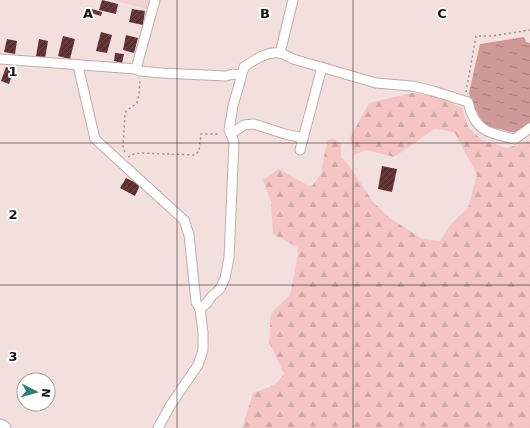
<svg xmlns="http://www.w3.org/2000/svg" width="530" height="428" viewBox="0 0 530 428" font-family="'DejaVu Sans',sans-serif">
<style>
.built{fill:#eed1d1}
.forest{fill:url(#forest-firs)}
.water{fill:url(#water-ripples)}
.building{fill:url(#building-hatch)}
.lines{fill:none;stroke-linecap:round;stroke-linejoin:round}
.street-casing{stroke:#c0adad;stroke-width:11}
.secondary-casing{stroke:#c0adad;stroke-width:15}
.path{stroke:#9e8f8f;stroke-width:1.5;stroke-dasharray:2 3;stroke-linecap:butt}
.street{stroke:#fff;stroke-width:9}
.secondary{stroke:#fff;stroke-width:13}
.grid{fill:none;stroke:#1b1414;stroke-width:1;stroke-opacity:0.55}
.grid-label{font-size:13px;text-anchor:middle;font-weight:bold;fill:#1b1414;stroke:#fff;stroke-width:4;stroke-linejoin:round;paint-order:stroke}
</style>
<defs>
<pattern id="forest-firs" width="22" height="20" patternUnits="userSpaceOnUse"><rect width="22" height="20" fill="#f4c5c4"/><path d="M5 1l3.5 6h-7zM16 11l3.5 6h-7z" fill="#d1a8a8"/></pattern>
<pattern id="water-ripples" width="26" height="14" patternUnits="userSpaceOnUse"><rect width="26" height="14" fill="#cf9998"/><path d="M2 4q2-2 4 0t4 0M15 11q2-2 4 0t4 0" fill="none" stroke="#a77c7b"/></pattern>
<pattern id="building-hatch" width="6" height="6" patternUnits="userSpaceOnUse"><rect width="6" height="6" fill="#5d2f31"/><path d="M-1 1l2-2M0 6l6-6M5 7l2-2" fill="none" stroke="#704a4c"/></pattern>
</defs>
<rect width="100%" height="100%" fill="#f3dfde"/>
<path class="built" d="M112 0H153L150 10Z"/>
<path class="forest" d="M412 93 438 96 462 108 468 127 482 140 507 148 530 141V428H242L253 393 275 385 284 374 269 342 271 313 290 295 298 254 297 247 273 234 271 202 263 180 279 169 311 187 321 174 327 141 332 138 341 143V157L348 164 373 202 390 218 422 239 440 241 451 224 468 208 477 175 455 133 445 130 434 129 409 147 394 157 366 150 354 155 350 138 369 103Z"/>
<path class="water" d="M524 37 526 42 530 43V123L522 132H510L500 129 489 128 476 119 469 93 480 44Z"/>
<g class="building">
<path d="M102 0 118 4 116 14 99 10Z"/>
<path d="M92 9 102 12 101 16 91 13Z"/>
<path d="M132 9 145 11 143 25 129 22Z"/>
<path d="M101 32 112 35 107 53 96 51Z"/>
<path d="M126 35 138 38 134 53 123 50Z"/>
<path d="M63 36 75 39 70 59 58 56Z"/>
<path d="M7 39 17 41 15 54 4 52Z"/>
<path d="M39 39 48 41 45 58 36 56Z"/>
<path d="M115 53 124 54 122 63 114 61Z"/>
<path d="M6 67 14 70 9 84 1 81Z"/>
<path d="M382 166 397 169 392 192 378 189Z"/>
<path d="M126 178 140 185 135 196 120 188Z"/>
</g>
<g class="lines">
<defs>
<g id="street">
<path d="M280 53 293 0"/>
<path d="M0 59 136 69 140 71 162 73 226 76 233 74 241 75"/>
<path d="M78 66 95 139 184 220 189 235 196 302 200 309 203 332V350L198 365 170 406 158 428"/>
<path d="M136 69 155 0"/>
<path d="M231 134 244 125 254 124 285 134 303 138"/>
<path d="M300 150 322 67"/>
<path d="M200 309 207 303 211 297 220 289 225 278 229 258 234 142 229 130 233 106 244 67C254 60 267 51 280 53 284 54 289 57 293 59L376 83 412 86 433 91 468 102C475 132 489 133 515 139L530 128"/>
</g>
<path id="secondary" d="M0 426 4 428"/>
</defs>
<use href="#street" class="street-casing"/>
<use href="#secondary" class="secondary-casing"/>
<g class="path">
<path d="M466 92 476 36H492L530 30"/>
<path d="M125 152 123 146 125 115 126 111 137 103 139 94 140 81"/>
<path d="M128 157 134 154 140 153 195 155 199 151 201 134H220"/>
</g>
<use href="#street" class="street"/>
<use href="#secondary" class="secondary"/>
</g>
<path class="grid" d="M177 0V428M353 0V428M0 143H530M0 285H530"/>
<g class="grid-label">
<text x="88" y="18">A</text>
<text x="265" y="18">B</text>
<text x="442" y="18">C</text>
<text x="13" y="76">1</text>
<text x="13" y="219">2</text>
<text x="13" y="361">3</text>
</g>
<g transform="translate(36 392) rotate(96)"><circle r="19" fill="#ffffff" stroke="#a4a1a1"/>
<path d="M0-3L7 15L0 10L-7 15Z" fill="#367c73"/>
<text y="-6" font-size="11" font-weight="bold" text-anchor="middle" fill="#1b1414">N</text>
</g>
</svg>
